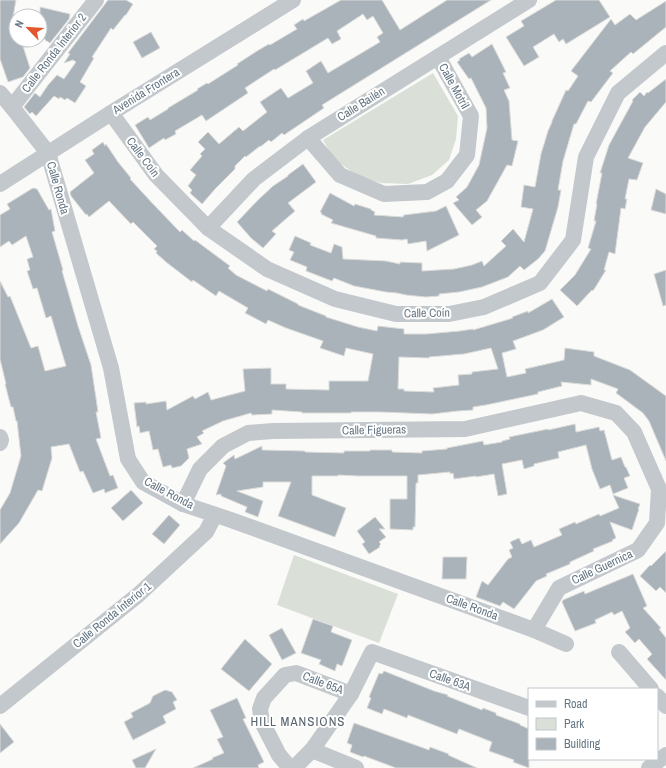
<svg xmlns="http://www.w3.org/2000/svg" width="666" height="768" viewBox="0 0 666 768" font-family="'Archivo Narrow',sans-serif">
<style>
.green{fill:#dadfd7}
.building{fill:#aab3b9;stroke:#dcdcda;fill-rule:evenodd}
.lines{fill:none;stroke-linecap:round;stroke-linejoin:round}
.minor{stroke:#c3c8cc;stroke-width:16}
.labels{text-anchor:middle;stroke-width:4;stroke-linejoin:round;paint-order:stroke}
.street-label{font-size:12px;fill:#657683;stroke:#fff}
.neighbourhood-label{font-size:13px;letter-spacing:1px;fill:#57646e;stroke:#fff}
</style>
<rect width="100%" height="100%" fill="#fafaf8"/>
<g class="green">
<path d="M433 73 458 116 456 139 449 160 432 175 408 184 381 183 358 176 334 159 323 140Z"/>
<path d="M294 555 398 594 379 643 277 605Z"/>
</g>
<g class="building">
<path d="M0 0H16L13 17 15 23 14 28 16 30V40H21L30 68 23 77 8 82 0 59Z"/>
<path d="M108 0H126L133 4 126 15H125L113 30 111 28 92 57 94 58 80 82 86 86 75 103 67 98 65 100 60 97 59 99 54 96 36 116 32 112 30 114 24 107 35 93 40 97 48 85 57 75 64 79 76 62 73 60 64 63 70 54 68 53Z"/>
<path d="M341 0H382L400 30 447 0H491L322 105 324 108 284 135 282 133 271 142 269 140 260 147V146L246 157 245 156 235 166V169L216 188 202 204 190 193 192 190 188 186 196 175 190 170 202 156 200 154 205 149 198 142 208 132 219 144 239 127 243 131 267 112 260 102 281 88 288 98 313 83 306 71 321 61 328 73 380 42 377 37 383 33 373 16 367 20 363 14 337 31 341 39 332 44 328 38 275 70 274 69 245 88 248 93 206 121 202 115 175 131 176 134 165 140 164 138 149 148 135 125 148 117 150 120 168 109V108L198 90 197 89 207 83 208 84 238 65 237 64 257 51 269 44 270 45 297 29 294 25 303 19 304 21Z"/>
<path d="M556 0H599L610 17 566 44 563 39 559 42 554 34 533 47 539 57 524 66 506 37 524 26 521 21Z"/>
<path d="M666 1V27L633 54 631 52 610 71 613 73 591 102 588 101 576 124H574L563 161 558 190H561L558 207 545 251 538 259 524 270 520 266 508 277 482 287 459 292 439 294V296L426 297 406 295 397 293 386 292 354 286 334 278 332 281 306 271 307 267 290 260 294 252 289 250 295 236 311 243 310 245 331 253 334 244 342 247 343 259 386 261 400 264V262L422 263V271L454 269 472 265 482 261 484 266 506 246 501 241 513 229 524 242 533 209 521 207 524 185 535 187 541 154 548 131 552 122V121L566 90 568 91 578 76 571 71 611 19 615 25 630 14 636 20Z"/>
<path d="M40 7 70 14 69 19 50 43 45 40V39L40 36V31L45 22 40 20Z"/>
<path d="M151 32 160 48 142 58 133 42Z"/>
<path d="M492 44 506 72 503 73 510 88 504 90 509 101 512 140 518 141 512 166 507 165 487 201 476 210 482 217 472 225 453 203 459 200 456 197 467 187 479 165 487 128 486 108 471 78 469 79 457 62 460 60 459 59 469 53 472 57Z"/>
<path d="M666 79V102L645 127 628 158 643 163 637 180 629 179 625 199H627L625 209 621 208 615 254 609 252 604 270H606L593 291 592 290 577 306 560 290 575 275 591 249 588 248 596 221H594L597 204H596L602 173H600L609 145 633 101 632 100 640 92 644 96 647 92 648 93Z"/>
<path d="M103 142 105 146 106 144 118 162 131 178 130 179 154 205 180 232 182 230 194 241 195 240 230 266 228 268 236 275 267 291 268 289 298 304V305L326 316V317L358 327 377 331 378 326 404 329V334H426L460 331 473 329V330L513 318 512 317 528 311V313L552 299 564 317 543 330 513 341 516 349 502 353 507 377 526 373 525 369 564 360 565 348 594 352V356L630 370 666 396V461L649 421 643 413 616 393 618 389 591 379V385L561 382 562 386 538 392V394L486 405 473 407V410L458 411 432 414 381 412H351V413H302V412L272 410V414L252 415 251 413 223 421 202 431 204 433 197 437 202 444 187 449 189 458 181 466 172 468 171 465 163 467 158 449 153 450 149 431 140 433 139 426 137 427 134 403 146 402V404L166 401 167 410 193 396 195 399 208 392 211 400 245 391 243 369 271 368V384H286V389L329 390V381H368L373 354 346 348 344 356 320 348 323 341 286 328 268 320 266 324 245 313 248 308 219 291 216 296 193 280 192 282 166 262 156 253 157 251 154 249 157 246 133 222 131 224 109 201 89 217 87 214 86 215 71 196 70 192 94 173 85 160 94 154 92 150ZM491 348 498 369 472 372V374L458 375 459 385 433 388 434 392 404 391V389H398L399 357 429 358V357L464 354Z"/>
<path d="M303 164 316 182 288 203 295 211 272 231 276 234 263 248 251 238 237 222 258 200 273 186 288 176V175Z"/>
<path d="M33 188 37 189 49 210 51 209 55 231 52 232 63 270 62 271 78 326 91 365 96 398 98 412H96L101 438 96 439 110 476 113 475 118 488 105 493 104 489 93 493 83 471 80 472 69 444 51 447 52 458 42 491 38 490 19 523 0 544V510L10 493 21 456 17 421H16L13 407H11L5 384H6L0 359V281L8 297 10 296 31 348 38 346 45 371 66 366 51 316 46 318 37 288 33 289 27 271 30 270 27 259 33 257 26 236 12 245 9 241 0 247V215L10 209 7 204Z"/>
<path d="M656 189 666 194V214L651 210Z"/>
<path d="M330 193 354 206 355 204 371 209V210L375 212 374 215 403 217 404 215 436 211 446 206 459 235 427 251 426 241 408 244 407 239 402 240 376 238V236L331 223 333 220 321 214 322 213 320 212Z"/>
<path d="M666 270V305L663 306 654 274Z"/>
<path d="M575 424 576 432 599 427 600 431 604 430 612 460 621 457 625 467H626L630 476 624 478 628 488 613 494 610 485 600 489 592 469 586 445 558 452 559 458 534 464V466L524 469 522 460 502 464 507 494 498 496 494 474 476 477V476L454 479 453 473 450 474V472L418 475V483H416L415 527H413V530L390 529V499H407V476H359L338 475V476H312V495L346 508 335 537 278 516 291 482H263V487L237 491 263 501 258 517 245 512 247 507 221 496V494L216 495 226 466 223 463 234 455 235 459 262 446V450L305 451V452L344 453V451H370V450H392V452L422 453V451L447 449V448L483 441 484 445 502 442V441L510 439 509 437 548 429V430Z"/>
<path d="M131 490 143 503 123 521 111 508Z"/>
<path d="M613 495 640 504 638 509H639L632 530 610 522 616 538 612 540 613 541 593 549 594 551 570 562V564L546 574 547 576 536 581 514 609 503 602 500 606 476 597 482 581 488 585 508 559 512 557 509 550 513 548 510 542 519 538 522 544 531 540 534 547 562 535 559 529 575 522 576 524 599 514 600 516 619 508Z"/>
<path d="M169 515 180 525 164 544 152 534Z"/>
<path d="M375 517 385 529H379L386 537 379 542 381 544 379 546 380 547 369 554 362 544 365 542 357 531Z"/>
<path d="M666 551V593L660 587 656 591 640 576 650 565 651 566Z"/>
<path d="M443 557H467L466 579H442Z"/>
<path d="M633 574 647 606 643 608 661 628 659 629 666 638V680L647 659 652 654 639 639 635 643 625 632 630 628 622 611 614 615 612 612 595 620 596 623 575 631 562 602 563 600 584 591 585 594Z"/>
<path d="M313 619 333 626 331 632 352 640 342 666 337 664 335 671 319 664 321 660 301 653Z"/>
<path d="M282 628 296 653 282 660 269 635Z"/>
<path d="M245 639 272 664 249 691 221 669Z"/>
<path d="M384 671 434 691 448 695 447 696 482 710 483 708 496 713V715L520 724V725L529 729V768L513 762 514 760 489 751 492 742 459 729 457 734 408 715 407 718 384 709 382 714 367 708 371 698 369 697 379 673 382 674Z"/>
<path d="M165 690 172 692 177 700 173 702 176 709 163 716 166 723 133 740 124 722 133 717 131 713 150 703 153 696Z"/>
<path d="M237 698 246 718 243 719 264 762 258 765 259 768H193L213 759 212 758 224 753 217 739 223 737 210 710Z"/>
<path d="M354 723 429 750 430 747 449 754 448 755 477 768H396L364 756 363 757 350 752 352 745 347 743Z"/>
<path d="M0 724 14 742 0 753Z"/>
<path d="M156 749 145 768H136L132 760Z"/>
</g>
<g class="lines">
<g class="minor">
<path d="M0 93 12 107 48 153 111 368 128 459 143 482 183 504 231 520 534 630 566 644"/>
<path d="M12 107 96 0"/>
<path d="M111 113 156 175 208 228 267 269 335 299 396 314H449L484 307 540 283 573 240 586 157 618 93 666 53"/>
<path d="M308 138 340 175 384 194 427 192 447 181 467 155 471 116 438 57"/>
<path d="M0 184 111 113 293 0"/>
<path d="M208 228 254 179 308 138 529 0"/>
<path d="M0 437 1 440 0 443"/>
<path d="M183 504 200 469 223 446 248 433 273 431 465 429 581 403 616 413 634 432 659 489 657 523 638 550 559 588 534 630"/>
<path d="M619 652 651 689"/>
<path d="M657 696 666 706"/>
<path d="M0 706 138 595 206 532 215 515"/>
<path d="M312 750 356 768"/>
<path d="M290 768 279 755 262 722 260 709 264 698 285 675 296 673 351 694"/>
<path d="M294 768 312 750 351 694 372 652 529 708"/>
<path d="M649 768 666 755"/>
</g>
</g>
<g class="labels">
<g class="street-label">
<text transform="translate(54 53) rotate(-52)" y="4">Calle Ronda Interior 2</text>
<text transform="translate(454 86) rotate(61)" y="4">Calle Motril</text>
<text transform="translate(146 91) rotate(-32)" y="4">Avenida Frontera</text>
<text transform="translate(361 104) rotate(-32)" y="4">Calle Bailén</text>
<text transform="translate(143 157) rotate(53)" y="4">Calle Coín</text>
<text transform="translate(58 188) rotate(74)" y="4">Calle Ronda</text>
<text transform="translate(427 313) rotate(-1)" y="4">Calle Coín</text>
<text transform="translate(374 430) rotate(-1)" y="4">Calle Figueras</text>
<text transform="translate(169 493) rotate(28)" y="4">Calle Ronda</text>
<text transform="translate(602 567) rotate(-25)" y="4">Calle Guernica</text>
<text transform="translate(472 607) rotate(20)" y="4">Calle Ronda</text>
<text transform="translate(112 615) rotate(-39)" y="4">Calle Ronda Interior 1</text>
<text transform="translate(450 680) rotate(20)" y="4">Calle 63A</text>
<text transform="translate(323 683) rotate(21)" y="4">Calle 65A</text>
</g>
<g class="neighbourhood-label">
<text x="298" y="726">HILL MANSIONS</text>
</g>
</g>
<rect x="528" y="688" width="130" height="72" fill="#ffffff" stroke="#c1c8cd"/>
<rect x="536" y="701" width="20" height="6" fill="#c3c8cc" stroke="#c1c8cd"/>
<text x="564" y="708" font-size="12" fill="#657683">Road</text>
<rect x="536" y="718" width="20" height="12" fill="#dadfd7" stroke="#c1c8cd"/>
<text x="564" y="728" font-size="12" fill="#657683">Park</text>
<rect x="536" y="738" width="20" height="12" fill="#aab3b9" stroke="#c1c8cd"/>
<text x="564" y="748" font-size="12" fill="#657683">Building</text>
<g transform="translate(28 28) rotate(295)"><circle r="19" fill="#ffffff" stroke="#c1c8cd"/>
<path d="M0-3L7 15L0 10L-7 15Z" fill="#e4572e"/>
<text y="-6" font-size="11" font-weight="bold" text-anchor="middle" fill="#657683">N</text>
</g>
</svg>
